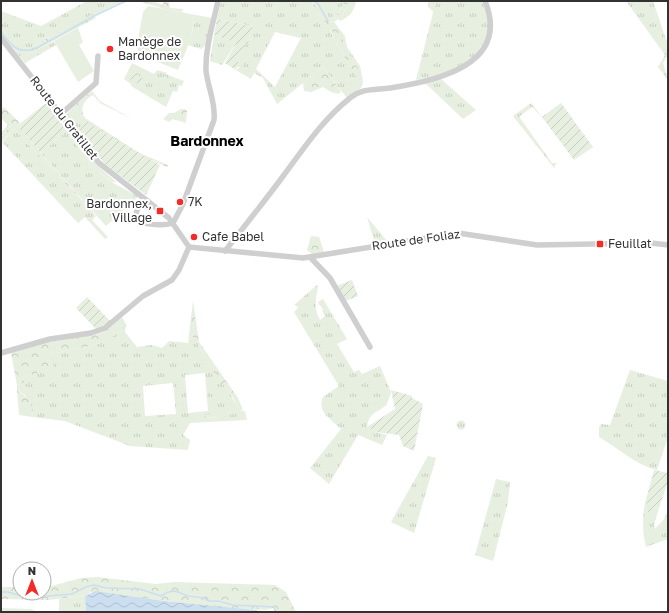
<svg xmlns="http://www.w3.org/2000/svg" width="669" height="613" viewBox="0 0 669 613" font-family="'Golos Text',sans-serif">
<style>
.grass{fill:url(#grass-tufts);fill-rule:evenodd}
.forest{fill:url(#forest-crowns)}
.garden{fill:url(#garden-furrows)}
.pitch{fill:#e7efe0}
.water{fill:url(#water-waves)}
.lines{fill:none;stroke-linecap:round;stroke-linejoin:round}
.stream{stroke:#cbdff0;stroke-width:1.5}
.street{stroke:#cfcfcf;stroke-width:5.5}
.poi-dot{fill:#f42c29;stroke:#fff;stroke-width:1.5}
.labels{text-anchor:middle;stroke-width:4;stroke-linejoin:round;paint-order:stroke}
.poi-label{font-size:12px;fill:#323232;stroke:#fff;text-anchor:start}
.street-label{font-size:12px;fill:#323232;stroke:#fff}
.quarter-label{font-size:14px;font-weight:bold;fill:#000;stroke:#fff}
</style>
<defs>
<pattern id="grass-tufts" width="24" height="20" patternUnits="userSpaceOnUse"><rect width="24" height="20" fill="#e7efe0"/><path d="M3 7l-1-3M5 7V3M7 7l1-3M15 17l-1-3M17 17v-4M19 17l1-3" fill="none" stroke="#c7cdc1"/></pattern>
<pattern id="forest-crowns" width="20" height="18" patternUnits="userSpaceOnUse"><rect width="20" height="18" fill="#e7efe0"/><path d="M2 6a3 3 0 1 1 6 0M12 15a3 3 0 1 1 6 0" fill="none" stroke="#c7cdc1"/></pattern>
<pattern id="garden-furrows" width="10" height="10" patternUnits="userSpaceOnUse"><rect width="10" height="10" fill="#e7efe0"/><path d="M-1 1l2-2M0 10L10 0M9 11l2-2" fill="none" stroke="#c7cdc1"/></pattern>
<pattern id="water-waves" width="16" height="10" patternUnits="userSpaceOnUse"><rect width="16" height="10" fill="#cbdff0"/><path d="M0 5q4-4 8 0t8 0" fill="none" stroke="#afc0ce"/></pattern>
</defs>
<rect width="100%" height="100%" fill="#fff"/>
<g class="grass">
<path d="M87 1H124L53 35 31 48 24 50 23 57 54 41 56 45 25 63 1 35V11L41 26Z"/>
<path d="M221 1H311L318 8 320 15 328 24 334 39 361 84 357 67 345 48 343 39 345 36 347 47 360 66 363 82 361 88 347 98 323 67 277 104 263 78 254 73 251 79 236 70 243 65 236 61 244 46 248 44 253 26 217 19ZM275 32 301 38 275 87 256 69Z"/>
<path d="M318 1H345L332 23Z"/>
<path d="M349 1H356C354 12 350 16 340 21Z"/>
<path d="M436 1H482L488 15V36L472 60 446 73 416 80Z"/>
<path d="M626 1H653L668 45V54L663 63 668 80 658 67 665 55Z"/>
<path d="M191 14 212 18 206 43 205 46 201 49 188 45C191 36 197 23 191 14Z"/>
<path d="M214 35 236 43 222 65 210 61Z"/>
<path d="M132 63 154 74 157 70 167 73 162 82 174 81 176 78 184 81 182 86 179 85 177 92 173 91 166 107 131 86V84L124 79Z"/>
<path d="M440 78 476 110 463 119 424 82Z"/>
<path d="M531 103 542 117 532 107 520 116V118L552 163H557L554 165 555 169 513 116Z"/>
<path d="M4 107 2 114 12 125 1 137V133L8 125 1 118V110Z"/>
<path d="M73 107 87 122 78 132 66 115Z"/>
<path d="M14 129 96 216 92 220 108 237 105 239 85 217 78 223 2 142Z"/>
<path d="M68 130 69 135C81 151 93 167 109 180 118 187 129 190 138 197L106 226 41 153Z"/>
<path d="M367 217 387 241 375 244Z"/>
<path d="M317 285 318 287C316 299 313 308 320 320L325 316 322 311 323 310 318 302 323 299 347 339 337 344 354 372 359 370 362 374 380 366 391 392C390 396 388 402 386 405 376 415 370 410 367 427L375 432 387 435 382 445 358 435 329 484 310 468 341 429C332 420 316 411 323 397L339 386 294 312 298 308 295 304Z"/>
<path d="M126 324 125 332 137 347 152 345 162 348 169 341 188 343 192 336 195 337C206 365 229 386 239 411H245L247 420 190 423 183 435 190 440 188 450 130 446 65 421 32 417 33 413 25 395 17 390V385L24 383V377L53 368 51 354C76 348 110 347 126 324ZM205 373 208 411 188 413 185 375ZM173 383 176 414 145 416 143 386ZM232 411 219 418 201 417Z"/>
<path d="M630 370 668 381V437L657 470C637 466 617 447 599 437V427L601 424 610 425Z"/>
<circle cx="461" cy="425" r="4.5"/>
<path d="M428 456 436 458 414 533 391 522Z"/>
<path d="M496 479 510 482 508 502 493 561 475 555Z"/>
<path d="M647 496H652L651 499 653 507 659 508 654 525 655 529 664 519 668 510V539L646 547C642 531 642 511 647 496Z"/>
<path d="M85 596 86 612H59V599Z"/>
<path d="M1 608 31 609 37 612H1Z"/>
</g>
<g class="forest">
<path d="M138 1H152L163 5 164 1H169L170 8 183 9 182 12 164 9Z"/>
<path d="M311 1 319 2 332 23 345 1H349L340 21 338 19 334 22 345 36 343 39C346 54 364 69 361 85L334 39 332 31 328 29C327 22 323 20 320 15 318 9 317 5 311 1Z"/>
<path d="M428 1H436L434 12 428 7Z"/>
<path d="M93 14 96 18 23 57 21 56 24 50 31 48 53 35Z"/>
<path d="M323 67 341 91 339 94 331 92 323 87 311 92 304 91 303 83Z"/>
<path d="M166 74 176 78 174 81 166 84 162 82Z"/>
<path d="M92 91 100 101 132 119 100 103 93 95C84 100 79 109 85 118L139 153 168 165 167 167 141 155 82 135 77 128 79 127 82 129 88 124 73 107Z"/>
<path d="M4 107 20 123 17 126 99 219 14 129 1 142V137L12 125 1 114Z"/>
<path d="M181 109H185L187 111 186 123 173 119 169 122 163 119 169 113H174Z"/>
<path d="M68 130H70L98 166 116 182H112L94 167 69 135Z"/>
<path d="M311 236 319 237 324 252 312 254 307 250Z"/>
<path d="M193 301 199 342 238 398 243 410 239 411 233 397 214 373 194 337 192 336 188 343Z"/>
<path d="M122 317 126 324C110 347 76 348 51 354L54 368 24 377V383L17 385 11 353 41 343 98 334 106 330Z"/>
<path d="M17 390C25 395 36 406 32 417L19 415Z"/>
<path d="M232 411 234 414 219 418 201 417 208 414Z"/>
<path d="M97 577 156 584 175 582 275 585 286 592 296 612H274L273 608 266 610 243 609 164 601 99 592H91L85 596 47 600 1 599V587H20V593H44V588L81 578Z"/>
</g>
<g class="garden">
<path d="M217 19 253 26 248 44 244 46 237 61 244 65 242 67H237L236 70 225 63 236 43 214 35Z"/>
<path d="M133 73 143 78 139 84 130 79Z"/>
<path d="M46 103 67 131 41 153 17 126Z"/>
<path d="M561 103 593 147 574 160 542 117Z"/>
<path d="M87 122 160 165 146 195 105 164 78 132Z"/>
<path d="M352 280 358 296 345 301 336 286Z"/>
<path d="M87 297 111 322 96 329 76 308Z"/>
<path d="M391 390 412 396V398L423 404 414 451 403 446 399 435 375 432 367 427 395 409Z"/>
<path d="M654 470 668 473V481L659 508 653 507 651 512H646L647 500 652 497 647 496Z"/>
</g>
<g class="pitch">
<path d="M148 6 191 14C199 25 183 58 178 70L147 58 138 51 137 46 143 12Z"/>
<path d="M78 28 83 42 79 45 94 71 78 82 54 41Z"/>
</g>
<path class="water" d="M95 591 164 601 257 610V612H86L85 596Z"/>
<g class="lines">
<g class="stream">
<path d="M314 1 318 4 328 21"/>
<path d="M1 32C12 46 18 55 37 48L94 16 126 1"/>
<path d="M1 592H8L21 596 36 597 72 594 86 587 94 585 106 588 140 589 161 596 168 592 175 591 188 596 204 598 209 601H218L233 605 274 607 276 612"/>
</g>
<g class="street">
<path d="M1 38 99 163 169 218 189 247"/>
<path d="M61 114 96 83 98 56"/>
<path d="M149 202 137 209 136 216 138 221C147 225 164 226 173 223"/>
<path d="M173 223 183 204 214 120C216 103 208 88 206 71 205 48 213 24 218 1"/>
<path d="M189 247 303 258 458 233 537 245 651 243 668 245"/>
<path d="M225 251C244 227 263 203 281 179 302 151 322 120 350 98 362 88 375 90 390 88 436 81 511 65 485 1"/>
<path d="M310 257 330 278 370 347"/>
<path d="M1 353 50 339 91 333 105 328 143 296 172 280 179 270 189 247"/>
</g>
</g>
<g class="poi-dot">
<circle cx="110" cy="49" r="4"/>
<circle cx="180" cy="202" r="4"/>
<rect x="156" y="207" width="8" height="8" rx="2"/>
<circle cx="194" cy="237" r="4"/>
<rect x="596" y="240" width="8" height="8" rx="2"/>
</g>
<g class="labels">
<g class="poi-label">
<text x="118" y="46">Manège de<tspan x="118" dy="14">Bardonnex</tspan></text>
<text x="188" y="206">7K</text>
<text x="152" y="208" text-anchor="end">Bardonnex,<tspan x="152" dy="14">Village</tspan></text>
<text x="202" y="241">Cafe Babel</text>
<text x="608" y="248">Feuillat</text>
</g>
<g class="street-label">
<text transform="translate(64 118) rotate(52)" y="4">Route du Gratillet</text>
<text transform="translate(416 240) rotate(-8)" y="4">Route de Foliaz</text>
</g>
<g class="quarter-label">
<text x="207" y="146">Bardonnex</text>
</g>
</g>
<rect width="669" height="613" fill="none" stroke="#323232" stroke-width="4"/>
<g transform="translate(32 581)"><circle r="19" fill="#ffffff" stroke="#adadad"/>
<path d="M0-3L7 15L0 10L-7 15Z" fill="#f42c29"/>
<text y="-6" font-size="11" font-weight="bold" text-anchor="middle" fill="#323232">N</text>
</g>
</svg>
